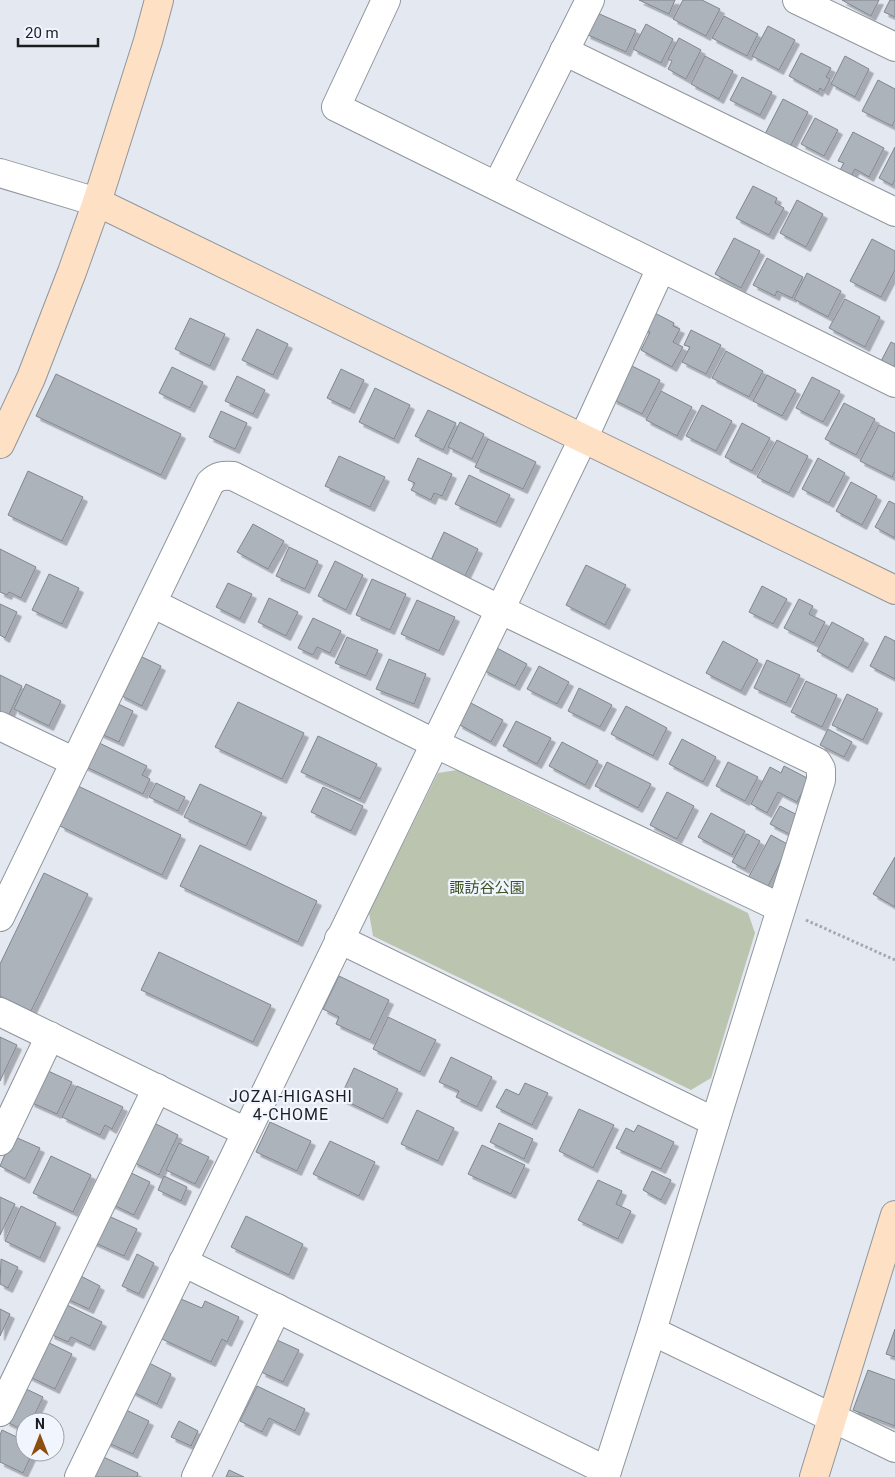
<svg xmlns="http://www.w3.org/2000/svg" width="895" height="1477" viewBox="0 0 895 1477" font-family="Roboto,'Noto Sans JP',sans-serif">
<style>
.green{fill:#bac4ae}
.building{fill:#adb3ba;stroke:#81868d;filter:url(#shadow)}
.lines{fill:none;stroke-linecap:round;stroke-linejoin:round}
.street-casing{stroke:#90969d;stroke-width:30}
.secondary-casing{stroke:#90969d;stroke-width:30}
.path{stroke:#a4a8ae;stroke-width:3;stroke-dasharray:2.5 2.5;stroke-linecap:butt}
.street{stroke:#fff;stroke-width:28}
.secondary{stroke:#fee0c4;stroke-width:28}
.labels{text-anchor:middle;stroke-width:4.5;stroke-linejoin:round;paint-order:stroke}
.park-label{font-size:15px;fill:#415325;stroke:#f1f6fe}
.neighbourhood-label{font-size:16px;letter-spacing:1px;fill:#1b1d20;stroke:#f1f6fe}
</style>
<defs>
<filter id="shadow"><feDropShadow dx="4.5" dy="4.5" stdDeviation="0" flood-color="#0004"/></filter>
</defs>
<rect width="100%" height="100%" fill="#e4e9f1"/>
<path class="green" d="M457 770 748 913 755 933 711 1078 691 1090 373 936 369 913 438 773Z"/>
<g class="building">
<path d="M639 0H675L669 14Z"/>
<path d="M683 0H702L720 9 706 36 673 19Z"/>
<path d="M842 0H879L871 16Z"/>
<path d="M890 0H895V17L884 12Z"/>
<path d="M595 12 636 30 626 52 586 34Z"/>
<path d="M724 16 758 34 747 56 712 38Z"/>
<path d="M646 24 673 39 661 63 633 49Z"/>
<path d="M768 26 795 40 779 70 752 56Z"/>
<path d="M679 38 701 50 686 79 668 69 672 61 668 59Z"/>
<path d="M801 53 831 68 826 77 830 79 824 91 820 88 818 92 789 76Z"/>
<path d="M705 56 733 71 719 99 691 84Z"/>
<path d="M845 56 869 69 855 97 831 84Z"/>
<path d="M742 77 772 92 760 115 730 100Z"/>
<path d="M878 80 895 89V120L892 126 862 111Z"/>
<path d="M783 99 808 112 790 147 765 134Z"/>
<path d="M815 118 838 130 824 156 801 144Z"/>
<path d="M853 132 884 148 869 177 855 169 851 176 840 170 844 163 838 161Z"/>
<path d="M895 147V180L892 185 879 178Z"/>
<path d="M753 186 777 198 775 203 784 208 769 235 736 218Z"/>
<path d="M797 200 823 214 806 247 780 233Z"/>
<path d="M734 238 760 251 741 288 715 274Z"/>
<path d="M872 239 895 251V270L881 297 850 281Z"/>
<path d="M767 258 803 277 792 298 777 291 775 296 753 285Z"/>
<path d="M807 273 841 291 828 317 794 299Z"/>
<path d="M845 299 880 317 865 347 829 328Z"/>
<path d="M651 311 674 323 673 326 680 329 673 342 683 347 672 367 641 350 650 332 642 328Z"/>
<path d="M190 318 225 334 210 366 175 349Z"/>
<path d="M257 329 288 344 273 375 242 360Z"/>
<path d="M691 330 721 345 706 374 682 362 690 347 684 345Z"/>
<path d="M891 342 895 344V374L879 365Z"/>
<path d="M726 351 763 371 749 397 712 378Z"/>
<path d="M630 365 660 380 642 414 612 399Z"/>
<path d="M172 367 203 382 190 408 159 393Z"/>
<path d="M341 369 364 380 350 409 327 398Z"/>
<path d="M56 374 181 434 161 475 36 416Z"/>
<path d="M767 375 796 390 782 416 753 401Z"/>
<path d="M237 376 265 390 253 414 225 401Z"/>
<path d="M812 377 840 391 823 422 796 408Z"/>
<path d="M375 388 410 405 394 439 359 422Z"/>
<path d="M661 391 692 407 677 436 646 420Z"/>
<path d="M844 403 875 419 856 455 825 439Z"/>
<path d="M702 405 732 421 716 451 686 436Z"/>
<path d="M428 410 456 423 443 450 415 436Z"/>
<path d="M221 411 247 423 235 449 209 437Z"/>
<path d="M460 422 484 434 472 459 448 447Z"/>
<path d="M742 423 770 438 752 471 725 457Z"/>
<path d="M879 425 895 433V471L892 477 860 461Z"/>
<path d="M488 439 536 462 523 489 475 467Z"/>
<path d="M777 440 808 456 789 493 757 477Z"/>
<path d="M339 456 385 477 370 507 325 486Z"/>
<path d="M418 458 452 474 442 496 434 493 431 500 411 490 415 483 408 480Z"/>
<path d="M818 458 845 473 829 503 802 489Z"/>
<path d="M28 471 83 497 62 541 8 515Z"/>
<path d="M469 475 510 495 496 523 455 504Z"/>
<path d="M851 482 877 496 862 525 836 511Z"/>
<path d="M889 501 895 504V538L875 527Z"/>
<path d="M253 524 284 541 268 569 237 552Z"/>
<path d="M444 532 478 549 465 576 431 560Z"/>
<path d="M289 547 318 561 305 589 276 576Z"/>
<path d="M0 549 36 567 21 598 9 592 7 595 0 592Z"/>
<path d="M335 561 363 575 346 610 318 596Z"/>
<path d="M586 565 626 585 605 625 566 605Z"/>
<path d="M49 574 79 588 62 624 32 610Z"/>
<path d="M372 579 406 594 390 630 356 615Z"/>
<path d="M228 583 252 594 240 619 216 607Z"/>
<path d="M762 586 787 599 773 624 749 612Z"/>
<path d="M269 598 298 612 286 636 258 622Z"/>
<path d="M799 599 813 606 809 614 825 622 814 643 784 628Z"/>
<path d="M417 600 455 617 439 651 401 634Z"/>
<path d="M0 604 17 612 5 638 0 635Z"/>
<path d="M313 618 341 631 330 653 317 647 313 655 298 648Z"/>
<path d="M832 622 864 639 848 668 817 651Z"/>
<path d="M885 636 895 641V679L870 666Z"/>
<path d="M347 637 378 650 366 676 335 663Z"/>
<path d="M723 641 758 660 741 691 706 673Z"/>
<path d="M495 647 527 664 515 686 483 670Z"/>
<path d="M138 655 161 666 142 706 120 695Z"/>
<path d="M389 659 426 674 414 704 376 689Z"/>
<path d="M767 660 800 675 786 703 754 688Z"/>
<path d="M539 666 569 682 557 704 527 689Z"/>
<path d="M0 675 22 686 8 717 0 713Z"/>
<path d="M806 681 837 695 822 727 791 712Z"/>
<path d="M26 684 61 701 49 726 14 709Z"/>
<path d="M579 688 612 705 600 727 568 711Z"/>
<path d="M847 694 878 709 863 740 832 725Z"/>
<path d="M114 702 133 711 119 742 99 733Z"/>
<path d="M238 702 304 733 282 779 215 747Z"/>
<path d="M469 702 503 720 491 742 458 724Z"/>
<path d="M626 706 667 728 653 756 611 734Z"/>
<path d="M516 721 551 738 537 764 503 746Z"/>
<path d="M828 729 852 742 844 757 820 745Z"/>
<path d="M318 736 377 764 360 799 301 772Z"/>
<path d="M682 739 716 757 703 782 669 764Z"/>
<path d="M93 740 147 766 142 775 150 779 143 794 82 765Z"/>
<path d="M562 742 598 761 585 785 549 766Z"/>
<path d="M607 762 651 784 638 808 595 786Z"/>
<path d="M728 762 758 777 745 801 716 786Z"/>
<path d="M784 766 809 779 797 802 778 792 767 813 751 804 770 767 781 773Z"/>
<path d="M156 783 185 797 178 811 149 797Z"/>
<path d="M200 784 262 813 246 846 184 817Z"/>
<path d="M78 786 181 835 162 875 60 826Z"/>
<path d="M323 787 363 806 351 831 311 812Z"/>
<path d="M667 792 694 806 677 839 650 825Z"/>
<path d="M780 806 801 817 791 835 770 824Z"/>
<path d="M711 813 745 831 732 855 698 837Z"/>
<path d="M747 834 760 841 745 869 732 862Z"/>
<path d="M771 835 789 845 765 892 746 882Z"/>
<path d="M200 845 317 901 298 942 180 886Z"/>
<path d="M895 857V907L873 894Z"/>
<path d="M44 873 88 894 31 1011 0 996V964Z"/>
<path d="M159 952 271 1005 253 1042 141 990Z"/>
<path d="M339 976 389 1000 370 1040 336 1024 339 1017 323 1009Z"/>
<path d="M388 1017 436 1040 420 1072 373 1049Z"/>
<path d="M0 1037 17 1045 0 1081Z"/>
<path d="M451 1057 492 1077 477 1107 456 1097 459 1091 439 1082Z"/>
<path d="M354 1068 398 1089 383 1119 340 1098Z"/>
<path d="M46 1070 72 1082 57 1114 30 1102Z"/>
<path d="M525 1083 548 1093 532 1125 496 1107 506 1089 519 1095Z"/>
<path d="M77 1086 123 1107 112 1129 105 1125 100 1135 62 1117Z"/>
<path d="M579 1109 614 1125 593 1168 559 1151Z"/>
<path d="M417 1110 454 1128 438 1161 401 1144Z"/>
<path d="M152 1122 178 1135 159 1175 133 1162Z"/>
<path d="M270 1122 311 1141 297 1171 256 1152Z"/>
<path d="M499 1123 533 1139 524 1159 490 1142Z"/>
<path d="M638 1125 674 1142 661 1169 616 1148 626 1128 634 1132Z"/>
<path d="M13 1136 40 1148 25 1179 0 1166Z"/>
<path d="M330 1141 375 1162 359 1196 313 1174Z"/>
<path d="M179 1143 209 1157 195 1184 166 1170Z"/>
<path d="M482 1145 525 1165 511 1194 468 1174Z"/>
<path d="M51 1156 91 1175 73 1212 33 1193Z"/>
<path d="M125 1170 150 1182 134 1215 109 1203Z"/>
<path d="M652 1171 671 1180 661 1200 643 1190Z"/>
<path d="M164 1176 187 1187 181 1201 158 1190Z"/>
<path d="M598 1180 622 1191 616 1204 631 1211 618 1239 578 1220Z"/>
<path d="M0 1197 15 1204 0 1235Z"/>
<path d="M21 1206 56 1223 40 1258 5 1241Z"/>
<path d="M102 1213 137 1229 124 1256 89 1240Z"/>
<path d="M246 1216 303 1244 289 1275 231 1247Z"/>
<path d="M137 1254 154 1263 139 1294 122 1286Z"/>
<path d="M1 1259 18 1267 8 1288 0 1284Z"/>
<path d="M77 1274 100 1286 89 1309 65 1298Z"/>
<path d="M181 1299 202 1308 205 1301 239 1317 227 1342 222 1339 211 1362 162 1339Z"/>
<path d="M65 1304 102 1322 90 1346 71 1337 68 1342 50 1334Z"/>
<path d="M0 1309 10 1314 0 1336Z"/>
<path d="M895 1329V1357L886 1354Z"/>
<path d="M43 1340 72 1354 55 1389 26 1375Z"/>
<path d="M277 1340 299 1350 283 1382 261 1372Z"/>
<path d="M143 1360 171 1374 157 1404 129 1390Z"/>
<path d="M868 1370 895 1380V1426L853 1410Z"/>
<path d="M257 1386 305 1409 295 1431 269 1418 262 1432 240 1421Z"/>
<path d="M22 1387 43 1397 31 1422H25V1431L5 1421Z"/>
<path d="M120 1407 149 1421 133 1454 104 1441Z"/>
<path d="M179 1421 198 1431 191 1446 171 1437Z"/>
<path d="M2 1430 25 1441V1452H33L23 1473 0 1462V1435Z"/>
<path d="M99 1455 138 1473 137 1477H89Z"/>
<path d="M229 1470 244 1477H226Z"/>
</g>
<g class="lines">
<defs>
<g id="street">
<path d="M386 0 336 107 895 383"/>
<path d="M797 0 895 47"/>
<path d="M564 51 895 212"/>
<path d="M0 173 97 202"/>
<path d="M497 186 590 0"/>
<path d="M152 603 434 743 781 908"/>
<path d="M0 726 75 762"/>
<path d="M0 917 210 483C217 476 223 475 233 476L499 609 817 762 821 769V780L715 1122 652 1331 605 1477"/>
<path d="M339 939 715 1122"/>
<path d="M0 1012 246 1132"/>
<path d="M0 1141 50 1036"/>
<path d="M183 1262 607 1471"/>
<path d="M652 1331 895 1448"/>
<path d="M0 1412 157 1088"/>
<path d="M79 1477 583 439 661 268"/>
<path d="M196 1477 277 1308"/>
</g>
<g id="secondary">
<path d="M97 202 895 590"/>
<path d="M0 444 31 378 72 272 97 202 148 41 159 0"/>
<path d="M814 1477 895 1215"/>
</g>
</defs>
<use href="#street" class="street-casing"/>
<use href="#secondary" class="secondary-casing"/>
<path class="path" d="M806 920 895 960"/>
<use href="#street" class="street"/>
<use href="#secondary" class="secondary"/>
</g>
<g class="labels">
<g class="park-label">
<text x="487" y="893">諏訪谷公園</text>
</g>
<g class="neighbourhood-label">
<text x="291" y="1102">JOZAI-HIGASHI<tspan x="291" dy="18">4-CHOME</tspan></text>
</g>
</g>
<g transform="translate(40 1437)"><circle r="24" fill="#f1f6fe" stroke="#9b9fa5"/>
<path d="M0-4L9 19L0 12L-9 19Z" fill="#8c4f10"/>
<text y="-8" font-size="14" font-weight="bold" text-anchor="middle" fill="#1b1d20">N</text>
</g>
<path d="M18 38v8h80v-8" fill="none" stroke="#1b1d20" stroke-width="2.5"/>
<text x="25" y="38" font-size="15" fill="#1b1d20" stroke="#f1f6fe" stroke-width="4" paint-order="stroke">20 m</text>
</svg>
